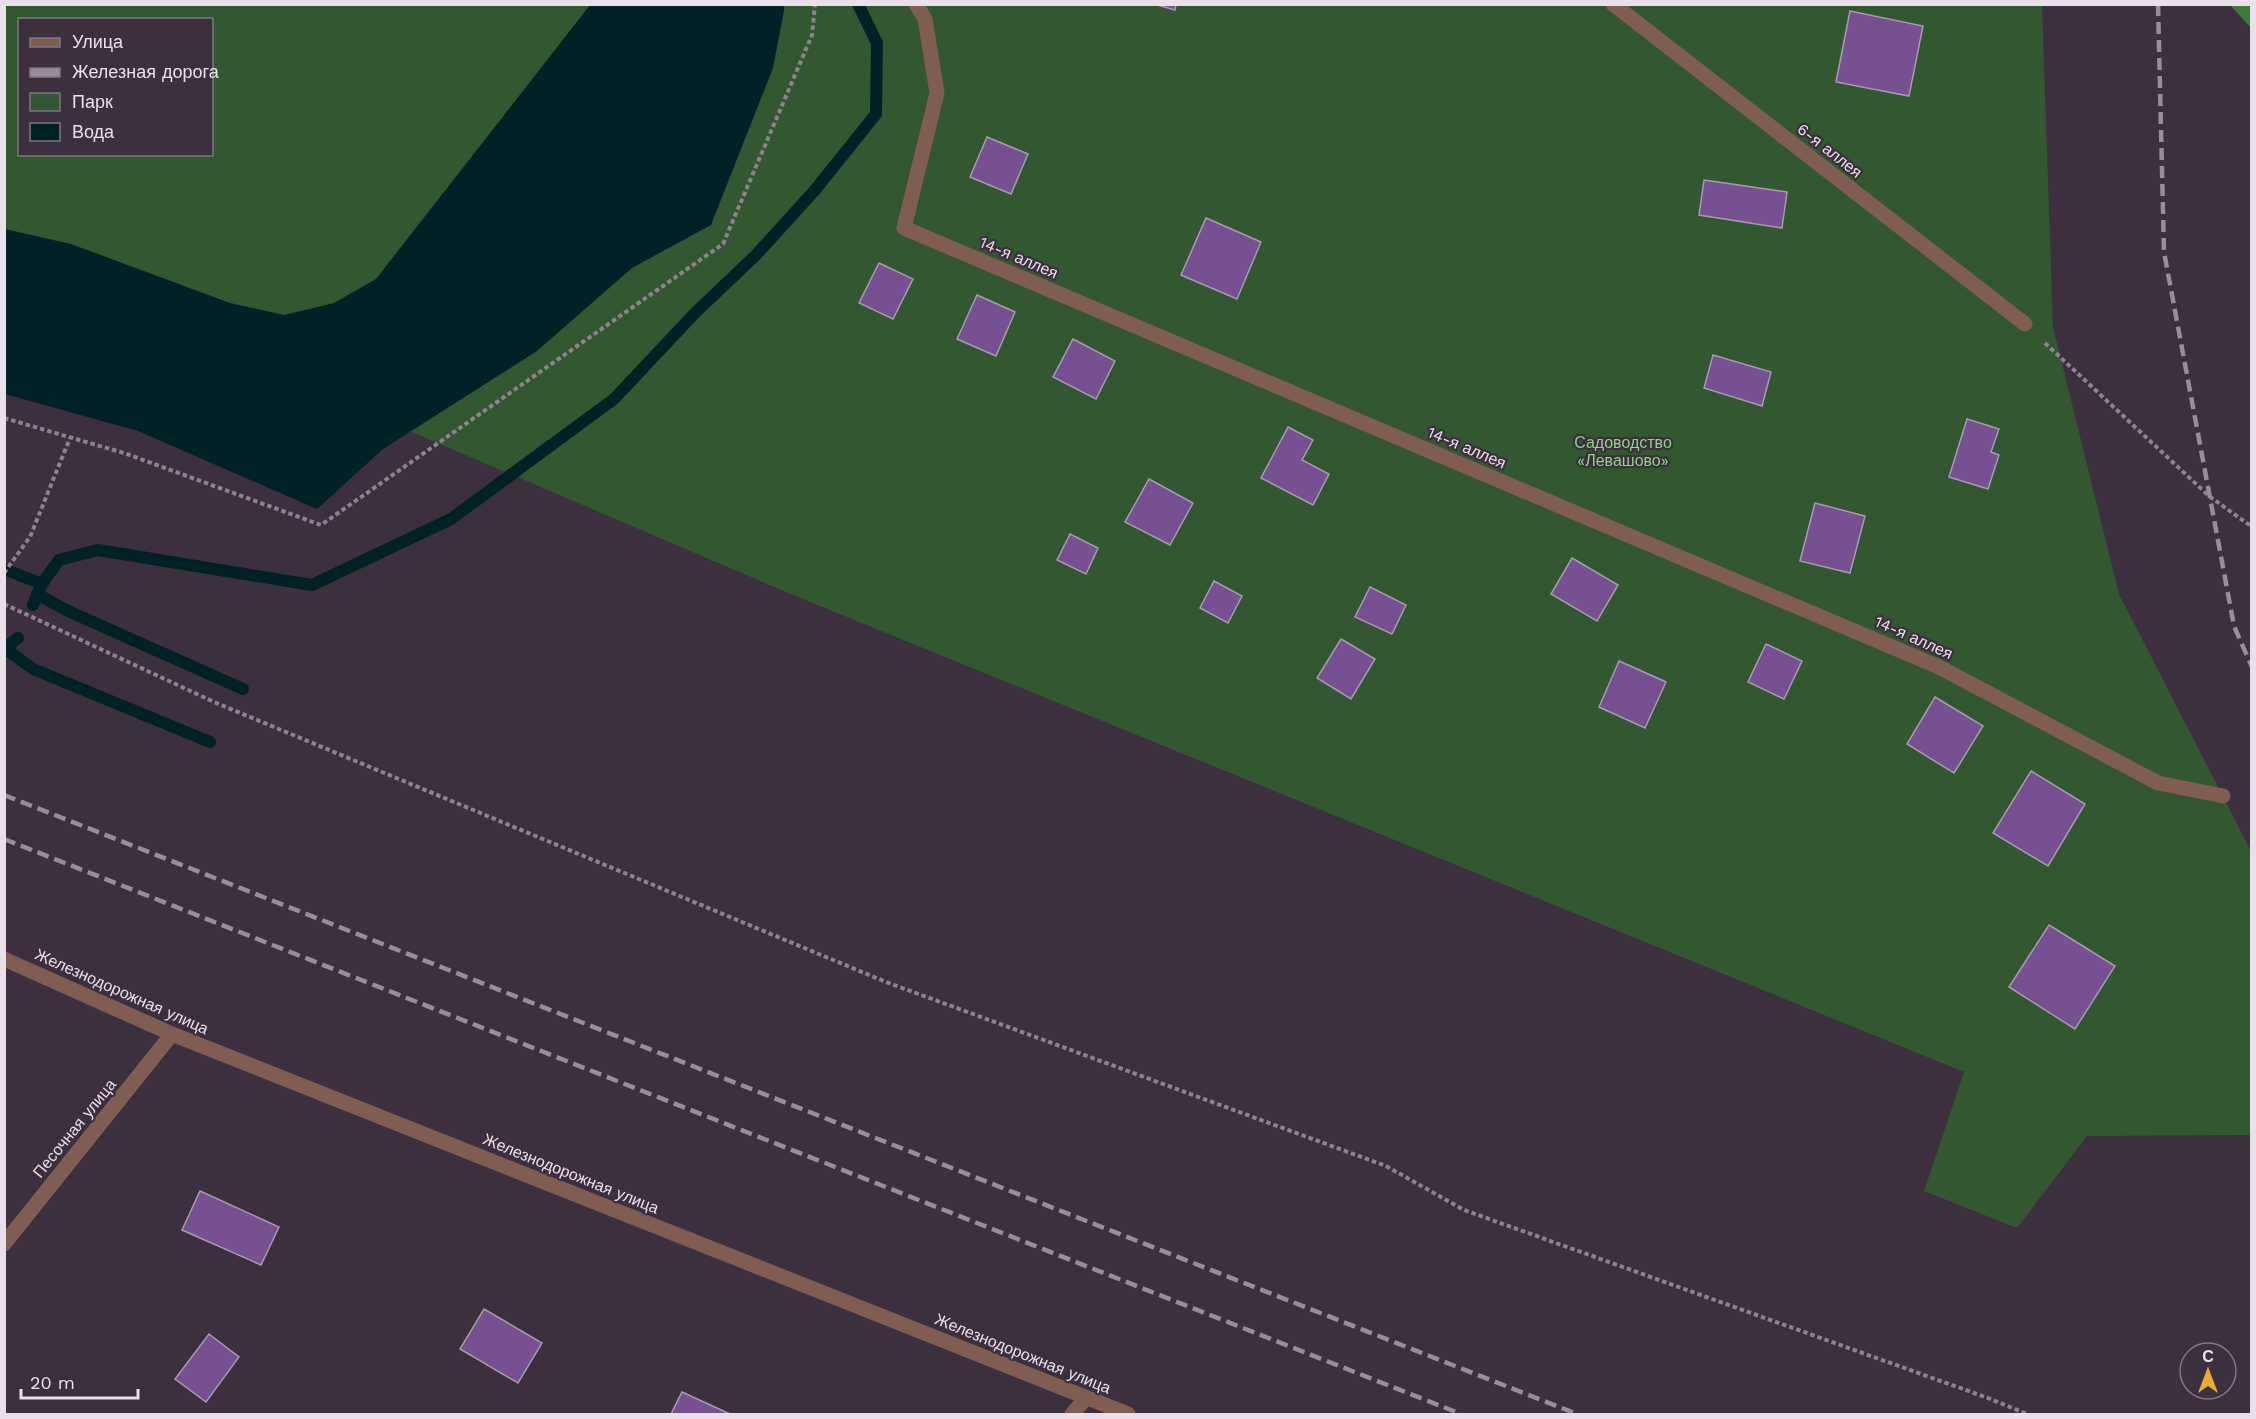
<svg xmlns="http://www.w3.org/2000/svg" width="2256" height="1419" viewBox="0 0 2256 1419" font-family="'Work Sans',sans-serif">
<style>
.green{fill:#335731;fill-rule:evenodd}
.forest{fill:#40773d}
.water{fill:#002226}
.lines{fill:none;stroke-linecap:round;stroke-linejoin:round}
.stream{stroke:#002226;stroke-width:12}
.building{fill:#765090;stroke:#a69baf;stroke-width:1.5}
.path{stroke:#8d828e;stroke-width:4;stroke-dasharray:4.5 3;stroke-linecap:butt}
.service{stroke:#7f5d53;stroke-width:15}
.minor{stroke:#7f5d53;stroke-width:15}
.rail{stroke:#988d99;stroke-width:4.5;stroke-dasharray:12 6;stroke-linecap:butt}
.labels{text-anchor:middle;stroke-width:4.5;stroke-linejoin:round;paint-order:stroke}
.street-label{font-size:16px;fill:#e9e0e9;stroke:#3c2f3e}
.park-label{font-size:16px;fill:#89d684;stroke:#3c2f3e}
</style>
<rect width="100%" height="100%" fill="#3c2f3e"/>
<path class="green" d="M5 5H2042L2053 327 2119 594 2251 851V1135L2087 1136 2017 1228 1924 1191 1964 1072 793 595 5 258ZM20 20H212V154H20Z"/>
<path class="forest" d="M2230 5H2251V28Z"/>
<path class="water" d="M590 5H784V11L773 68 711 225 632 268 537 351 383 449 317 509 138 431 5 394V229L71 244 230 303 284 315 334 303 376 279Z"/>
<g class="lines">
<g class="stream">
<path d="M4 569 42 584"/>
<path d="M37 594 68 611 243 689"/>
<path d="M33 605 42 584 59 560 98 550 312 585 451 519 614 399 695 313 756 255 815 190 876 114 877 43 858 4"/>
<path d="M4 649 18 638"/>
<path d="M6 649 33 669 210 742"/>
</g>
</g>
<g class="building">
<path d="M1154 4H1176L1175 10Z"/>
<path d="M1850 11 1923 26 1909 96 1836 82Z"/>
<path d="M987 137 1028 154 1011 194 970 177Z"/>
<path d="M1704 180 1787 192 1782 228 1699 215Z"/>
<path d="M1206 218 1261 242 1237 299 1181 275Z"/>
<path d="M879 263 913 279 893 319 859 303Z"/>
<path d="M977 295 1015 312 996 356 957 339Z"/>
<path d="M1073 339 1115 361 1096 399 1053 377Z"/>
<path d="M1713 355 1771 372 1762 406 1704 388Z"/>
<path d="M1967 419 1999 429 1991 452 1999 455 1988 489 1949 477Z"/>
<path d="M1288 427 1313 440 1302 460 1329 474 1313 505 1261 478Z"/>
<path d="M1149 479 1193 503 1170 545 1125 522Z"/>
<path d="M1815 503 1865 516 1850 573 1800 561Z"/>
<path d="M1070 534 1098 548 1086 574 1057 560Z"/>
<path d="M1572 558 1618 585 1597 621 1551 594Z"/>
<path d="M1214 581 1242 596 1228 623 1200 608Z"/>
<path d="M1370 587 1406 605 1392 634 1355 617Z"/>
<path d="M1341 639 1375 659 1351 699 1317 678Z"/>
<path d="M1766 644 1802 661 1784 699 1748 682Z"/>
<path d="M1619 661 1666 682 1645 728 1599 707Z"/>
<path d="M1935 697 1983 726 1954 773 1907 744Z"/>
<path d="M2031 771 2085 804 2048 866 1993 833Z"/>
<path d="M2049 925 2115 966 2075 1029 2009 987Z"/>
<path d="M200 1191 279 1227 261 1265 182 1230Z"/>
<path d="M484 1309 542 1343 518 1383 460 1349Z"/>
<path d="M209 1334 239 1357 206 1402 175 1379Z"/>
<path d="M682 1392 730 1414H671Z"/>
</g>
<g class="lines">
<g class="path">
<path d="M2045 343 2209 496 2248 524 2252 525"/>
<path d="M4 418 124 453 321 525 723 244 812 35 815 4"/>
<path d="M4 573 30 537 70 438"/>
<path d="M4 604 214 702 886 982 1386 1166 1464 1210 1988 1398 2027 1414"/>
</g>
<g class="service">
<path d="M916 4 925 19 937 93 904 228 1939 667 2158 783 2223 796"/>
<path d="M1613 4 2025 324"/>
</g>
<g class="minor">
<path d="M4 959 172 1034 1128 1414"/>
<path d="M4 1244 172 1034"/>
<path d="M1072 1414 1086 1398"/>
</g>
<g class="rail">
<path d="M2158 4 2164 252 2234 626 2252 667"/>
<path d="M4 795 1577 1414"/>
<path d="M4 839 1461 1414"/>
</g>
</g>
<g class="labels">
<g class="street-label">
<text transform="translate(1830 150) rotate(38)" y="6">6-я аллея</text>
<text transform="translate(1019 257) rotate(23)" y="6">14-я аллея</text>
<text transform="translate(1467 447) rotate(23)" y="6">14-я аллея</text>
<text transform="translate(1914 637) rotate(24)" y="6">14-я аллея</text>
<text transform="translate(122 991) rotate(24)" y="6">Железнодорожная улица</text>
<text transform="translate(74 1128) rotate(-51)" y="6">Песочная улица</text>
<text transform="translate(571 1173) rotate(22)" y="6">Железнодорожная улица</text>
<text transform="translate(1023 1353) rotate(22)" y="6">Железнодорожная улица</text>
</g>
<g class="park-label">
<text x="1623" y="448">Садоводство<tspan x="1623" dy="18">«Левашово»</tspan></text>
</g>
</g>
<rect width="2256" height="1419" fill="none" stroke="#e9e0e9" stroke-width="12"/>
<rect x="18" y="18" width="195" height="138" fill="#3c2f3e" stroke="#817682" stroke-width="1.5"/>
<rect x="30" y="38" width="30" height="9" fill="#7f5d53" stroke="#817682" stroke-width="1.5"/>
<text x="72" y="48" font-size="18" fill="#e9e0e9">Улица</text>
<rect x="30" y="68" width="30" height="9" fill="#988d99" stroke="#817682" stroke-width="1.5"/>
<text x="72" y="78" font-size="18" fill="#e9e0e9">Железная дорога</text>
<rect x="30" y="93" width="30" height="18" fill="#335731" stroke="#817682" stroke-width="1.5"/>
<text x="72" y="108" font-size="18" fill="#e9e0e9">Парк</text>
<rect x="30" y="123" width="30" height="18" fill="#002226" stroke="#817682" stroke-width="1.5"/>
<text x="72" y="138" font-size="18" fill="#e9e0e9">Вода</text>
<g transform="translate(2208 1371)"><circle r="28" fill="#3c2f3e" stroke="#817682" stroke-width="1.5"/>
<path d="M0-4.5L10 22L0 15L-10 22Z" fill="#eaaa39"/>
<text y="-9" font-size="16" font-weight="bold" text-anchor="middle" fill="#e9e0e9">С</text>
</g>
<path d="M21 1389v9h117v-9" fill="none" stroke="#e9e0e9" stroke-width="3"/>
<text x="30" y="1389" font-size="18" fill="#e9e0e9" stroke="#3c2f3e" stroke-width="4.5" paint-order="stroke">20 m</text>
</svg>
